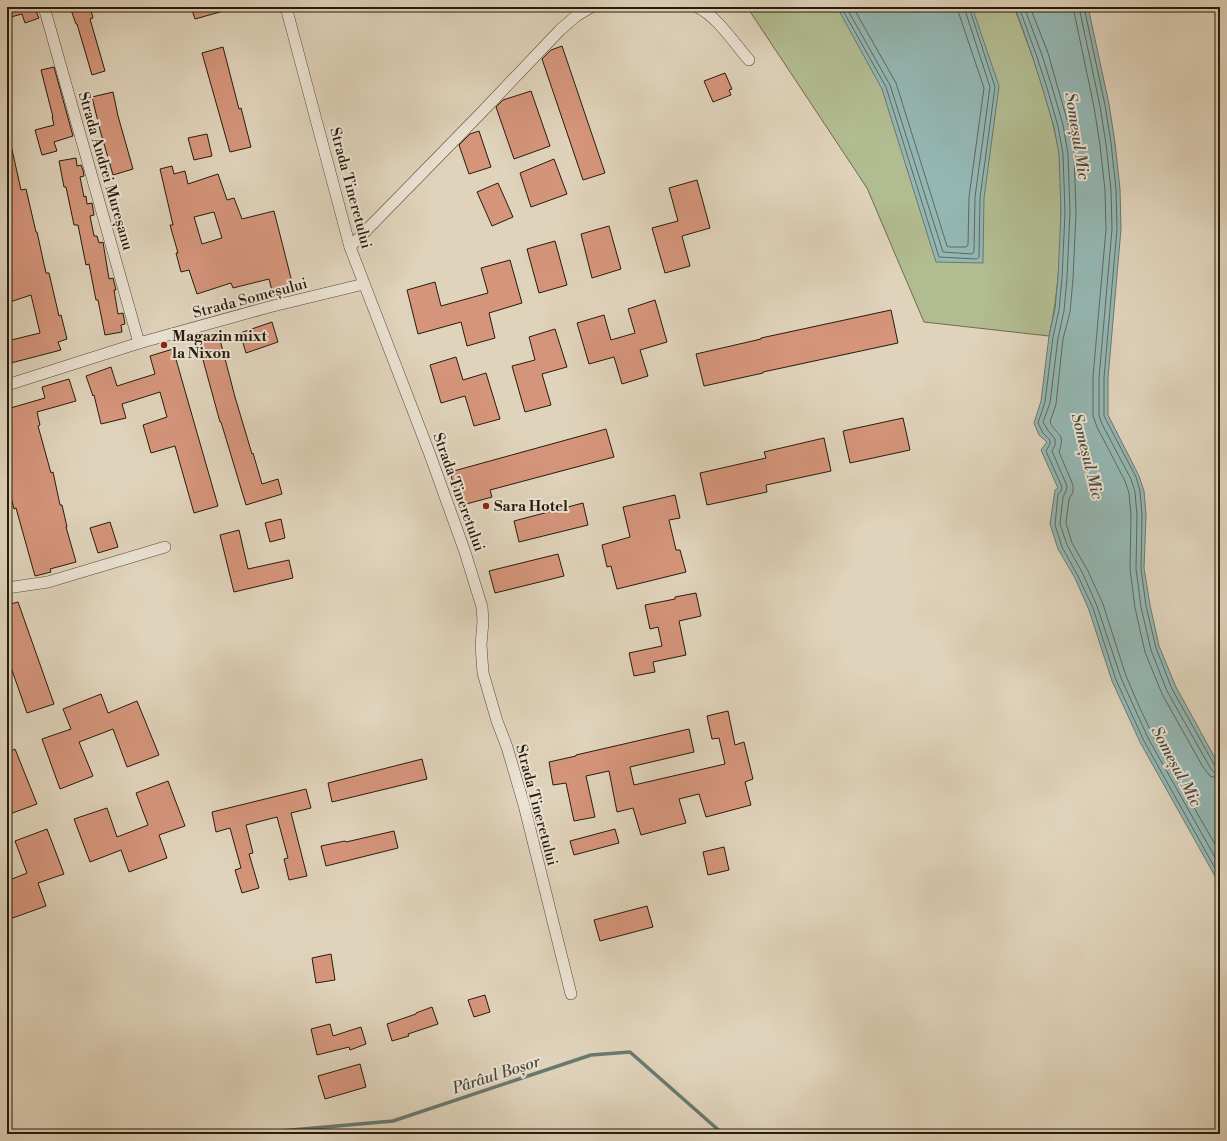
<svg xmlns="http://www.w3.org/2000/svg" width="1227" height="1141" viewBox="0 0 1227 1141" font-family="'Libre Bodoni',serif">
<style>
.green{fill:#b2bc91;stroke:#6c6c4e}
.water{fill:#94b7b3;stroke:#687970}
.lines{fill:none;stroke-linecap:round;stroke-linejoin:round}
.shore{stroke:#5e695f;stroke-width:1}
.stream{stroke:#687970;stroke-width:3.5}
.building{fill:#d5957b;stroke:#271b0b;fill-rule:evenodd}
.street-casing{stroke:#554937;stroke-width:12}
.street{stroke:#ebe2d3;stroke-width:11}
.poi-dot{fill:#8f2418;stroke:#ebe2d3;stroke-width:1.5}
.labels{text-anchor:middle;stroke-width:4;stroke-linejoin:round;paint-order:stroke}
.street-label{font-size:15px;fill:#271b0b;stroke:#ebe2d3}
.poi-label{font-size:15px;font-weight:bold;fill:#271b0b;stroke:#ebe2d3;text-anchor:start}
.water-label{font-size:16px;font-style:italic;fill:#484a3d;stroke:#ebe2d3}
</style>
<rect width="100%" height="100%" fill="#e0d3bb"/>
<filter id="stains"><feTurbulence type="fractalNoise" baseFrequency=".005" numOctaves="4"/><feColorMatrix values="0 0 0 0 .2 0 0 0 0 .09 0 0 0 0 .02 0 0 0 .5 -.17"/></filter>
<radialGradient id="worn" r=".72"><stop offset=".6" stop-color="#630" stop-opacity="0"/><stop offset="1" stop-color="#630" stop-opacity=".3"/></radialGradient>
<path class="green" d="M747 7H1014C1032 54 1050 102 1059 152 1061 168 1060 185 1061 201 1061 246 1059 292 1049 336L924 322 867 188Z"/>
<g class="water">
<path d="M837 7H972L999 86 984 198 983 263 936 262 882 89Z"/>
<path d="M1015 7H1088L1109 104 1115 143 1120 189 1121 229 1108 378V415L1139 476 1144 491 1146 515 1144 568 1150 605 1159 646 1176 687 1220 767V885L1140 742 1112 681 1089 610 1075 578 1058 549 1050 524 1055 490 1058 488 1041 450 1047 442 1039 435 1034 423 1041 401 1049 336 1055 309 1058 277 1061 212 1059 154 1054 127 1043 90 1033 58Z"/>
</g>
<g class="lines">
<g class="shore">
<path d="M841 7 886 87 939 257 977 259 979 257 980 198 995 87 969 7"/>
<path d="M846 7 890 85 943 252 972 254 974 252 975 197 990 87 964 7"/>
<path d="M853 7 896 83 947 246 949 247H966L968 245 969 197 984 88 959 14 958 7"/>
<path d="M1019 7 1037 57 1047 88 1058 126 1063 154 1065 212 1062 278 1059 310 1053 337 1045 402 1038 423 1043 433 1050 440V444L1046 451 1062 487 1061 491 1058 494 1055 525 1062 547 1078 576 1093 608 1116 680 1144 741 1220 877"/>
<path d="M1024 7 1042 55 1052 87 1063 125 1068 154 1070 212 1067 278 1064 311 1058 338 1050 403 1043 422 1047 429 1055 439V445L1052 451 1067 486 1066 491 1063 497 1060 524 1067 545 1083 574 1097 606 1121 678 1148 738 1220 866"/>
<path d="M1030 7 1048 53 1057 85 1068 123 1074 153 1076 212 1073 279 1070 312 1063 339 1056 404 1050 422C1056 436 1066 432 1059 452L1073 485V492L1069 499 1066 523 1072 543 1088 571 1103 604 1126 676 1139 706 1153 736 1220 853"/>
<path d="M1073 7 1094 107 1100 145 1105 190 1106 229 1093 377V416L1097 427 1125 481 1129 493 1131 516 1130 569 1135 608 1145 652 1162 694 1203 767 1210 776 1220 779"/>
<path d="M1079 7 1100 106 1106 144 1111 190 1112 229 1099 378V416L1102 424 1131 479 1135 492 1137 515 1136 569 1141 607 1151 650 1167 691 1211 769 1214 772 1220 773"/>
<path d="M1084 7 1105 105 1111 143 1116 189 1117 229 1104 378V416L1136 477 1140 491 1142 515 1141 568 1146 606 1156 648 1172 689 1215 766 1220 768"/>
</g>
<path class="stream" d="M247 1134 393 1121 591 1055 630 1052 723 1134"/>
</g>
<g class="building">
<path d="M7 7H37V10L36 11 39 18 25 23 22 14 7 18Z"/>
<path d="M70 7H90L93 18 90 19 105 71 92 75 77 24H76Z"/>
<path d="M191 7H226L227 10 195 19Z"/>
<path d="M562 46 605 173 583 180 542 59 551 50Z"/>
<path d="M223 47 239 109 241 108 251 147 230 152 202 53Z"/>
<path d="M54 67 73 136 54 142 57 151 42 155 35 130 54 125 52 117H53L41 70Z"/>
<path d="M725 73 732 89 729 90 731 95 713 102 704 81Z"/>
<path d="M531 91 550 146 514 159 496 107 503 100Z"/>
<path d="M113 92 118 116 133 169 113 175 100 130 92 97Z"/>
<path d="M479 131 491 167 469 174 459 145 470 134Z"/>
<path d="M207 134 212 156 194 160 188 138Z"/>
<path d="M7 145H11L21 190 26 189 36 232H37L46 273H49L59 316 61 315 67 339 58 342 61 350 7 364V341L40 333 31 295 7 303Z"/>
<path d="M76 158 77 166 81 165 83 170 84 176 80 177 84 197 86 196 87 204 92 203 94 215 90 216 94 236H97L99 243 103 242 109 279 113 278 116 290H114L118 314 123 313 125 324 121 325 122 332 105 335 98 300H96L89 264 86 265 78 225H74L66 187H64L59 161Z"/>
<path d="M554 159 567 194 531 207 520 173Z"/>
<path d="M172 166 174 174 185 171 188 184 218 174 227 200 234 198 242 219 274 211 294 290 273 295 269 279 233 288 231 283 197 294 189 270 181 272 176 253H178L170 225H173L160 169ZM214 212 222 238 202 244 194 217Z"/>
<path d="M697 180 710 228 682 236 690 266 665 273 652 228 678 221 669 188Z"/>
<path d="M498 183 513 217 492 226 477 192Z"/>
<path d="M609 226 621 269 592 278 581 234Z"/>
<path d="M555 241 567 285 539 293 527 249Z"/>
<path d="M510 260 522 303 489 313 495 338 467 346 461 322 418 334 407 290 435 282 441 306 488 293 481 268Z"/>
<path d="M655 300 667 342 640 350 648 376 622 384 614 357 589 364 577 323 604 315 611 340 635 333 628 309Z"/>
<path d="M891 310 898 343 763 372V373L704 386 696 354 761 339V338Z"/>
<path d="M272 322 278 342 246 353 240 333Z"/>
<path d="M555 329 567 367 542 374 551 405 525 412 512 366 535 360 529 337Z"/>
<path d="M218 332 235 397 252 454 253 453 262 484 278 479 282 494 246 505 221 422H220L197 338Z"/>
<path d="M173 349 218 506 194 513 175 446 151 453 143 425 167 417 160 392 122 404 126 418 101 424 94 395 93 396 86 376 111 367 117 386 155 374 150 356Z"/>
<path d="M456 357 463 380 486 373 500 419 474 426 465 396 441 403 430 365Z"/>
<path d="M69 379 76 401 37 412 40 425 38 426 51 473 53 472 60 505H62L67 527H66L76 562 50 569 51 572 35 576 16 508 14 509 7 482V409L45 398 42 387Z"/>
<path d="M903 418 910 450 850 463 843 431Z"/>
<path d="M606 429 614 457 490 490 492 497 459 506 450 472Z"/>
<path d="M824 438 831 471 766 485 767 492 707 505 700 473 766 458 764 452Z"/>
<path d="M675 495 680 518 669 520 676 550H680L686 572 617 589 611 566 607 567 602 545 630 537 623 507Z"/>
<path d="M583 503 588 525 519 542 514 521Z"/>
<path d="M281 519 285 538 270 542 265 523Z"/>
<path d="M110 522 118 547 98 553 90 528Z"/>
<path d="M239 530 248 569 289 560 293 578 234 592 220 535Z"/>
<path d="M558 554 564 576 495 593 489 571Z"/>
<path d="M696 593 701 616 679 621 686 655 653 662 655 672 634 676 629 653 662 646 658 627 650 629 645 605 675 599V597Z"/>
<path d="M18 602 54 704 27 713 7 656V605Z"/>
<path d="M101 694 108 713 137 701 159 755 127 767 113 729 79 742 93 776 60 789 42 739 71 729 63 709Z"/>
<path d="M728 711 735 745 744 742 753 779 745 782 751 805 706 817 699 794 679 799 686 823 641 835 633 808 617 812 609 771 586 776 595 817 574 821 566 783 553 785 549 762 576 756V755L689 729 694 752 630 767 634 785 725 764 719 738 712 739 707 716Z"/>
<path d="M15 749 37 804 7 815V753Z"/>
<path d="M422 759 427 779 332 802 328 783Z"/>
<path d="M168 781 185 826 159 835 167 858 129 872 121 850 90 862 74 819 107 808 117 837 148 825 136 793Z"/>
<path d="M306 789 311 808 291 813 307 876 289 880 284 859 288 858 277 817 246 825 253 853 249 854 259 888 242 893 235 870 241 868 230 828 216 832 212 812Z"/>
<path d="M47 829 64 874 38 883 46 906 7 920V881L27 873 15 841Z"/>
<path d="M615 829 619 843 574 855 570 841Z"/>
<path d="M394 831 398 848 326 866 321 846 345 841 346 842Z"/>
<path d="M724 847 729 870 708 875 703 852Z"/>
<path d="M647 906 653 927 600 941 594 920Z"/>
<path d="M331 954 335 980 316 983 312 958Z"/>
<path d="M485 995 490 1012 474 1017 468 1000Z"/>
<path d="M432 1007 438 1024 408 1034 409 1036 392 1041 387 1024 416 1014V1013Z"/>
<path d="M330 1024 333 1036 361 1027 366 1044 350 1050 349 1047 317 1055 311 1029Z"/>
<path d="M360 1064 366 1087 325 1099 318 1076Z"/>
</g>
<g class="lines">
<defs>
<g id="street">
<path d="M44 7 139 343"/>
<path d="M286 7 350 247 429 452 465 552 482 607 483 621 481 645 483 673 497 721 507 747 524 805 571 994"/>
<path d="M697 7C717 16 734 43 749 60"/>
<path d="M350 247 481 113 560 30 576 16 591 7"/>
<path d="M7 385 139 343 269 307 364 284"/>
<path d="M7 588 48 582 165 547"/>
</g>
</defs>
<use href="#street" class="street-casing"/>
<use href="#street" class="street"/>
</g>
<g class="poi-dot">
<circle cx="164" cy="345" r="4"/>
<circle cx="486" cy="506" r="4"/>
</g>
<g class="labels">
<g class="street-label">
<text transform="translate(106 171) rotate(74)" y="5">Strada Andrei Mureșanu</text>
<text transform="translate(351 188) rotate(75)" y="5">Strada Tineretului</text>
<text transform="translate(250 298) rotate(-15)" y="5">Strada Someșului</text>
<text transform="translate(459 492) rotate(70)" y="5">Strada Tineretului</text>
<text transform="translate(537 805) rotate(75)" y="5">Strada Tineretului</text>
</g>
<g class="poi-label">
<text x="172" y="341">Magazin mixt<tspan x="172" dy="17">la Nixon</tspan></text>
<text x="494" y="511">Sara Hotel</text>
</g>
<g class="water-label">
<text transform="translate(1078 136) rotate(81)" y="6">Someșul Mic</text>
<text transform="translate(1088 456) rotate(76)" y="6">Someșul Mic</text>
<text transform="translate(1177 766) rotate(62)" y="6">Someșul Mic</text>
<text transform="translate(496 1074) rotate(-18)" y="6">Pârâul Boșor</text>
</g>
</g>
<rect width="1227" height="1141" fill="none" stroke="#e0d3bb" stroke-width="24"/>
<rect x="8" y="8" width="1211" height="1125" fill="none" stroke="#271b0b" stroke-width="2"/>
<rect x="12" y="12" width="1203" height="1117" fill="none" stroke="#271b0b"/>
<rect width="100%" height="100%" filter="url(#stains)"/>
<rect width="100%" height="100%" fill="url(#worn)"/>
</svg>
